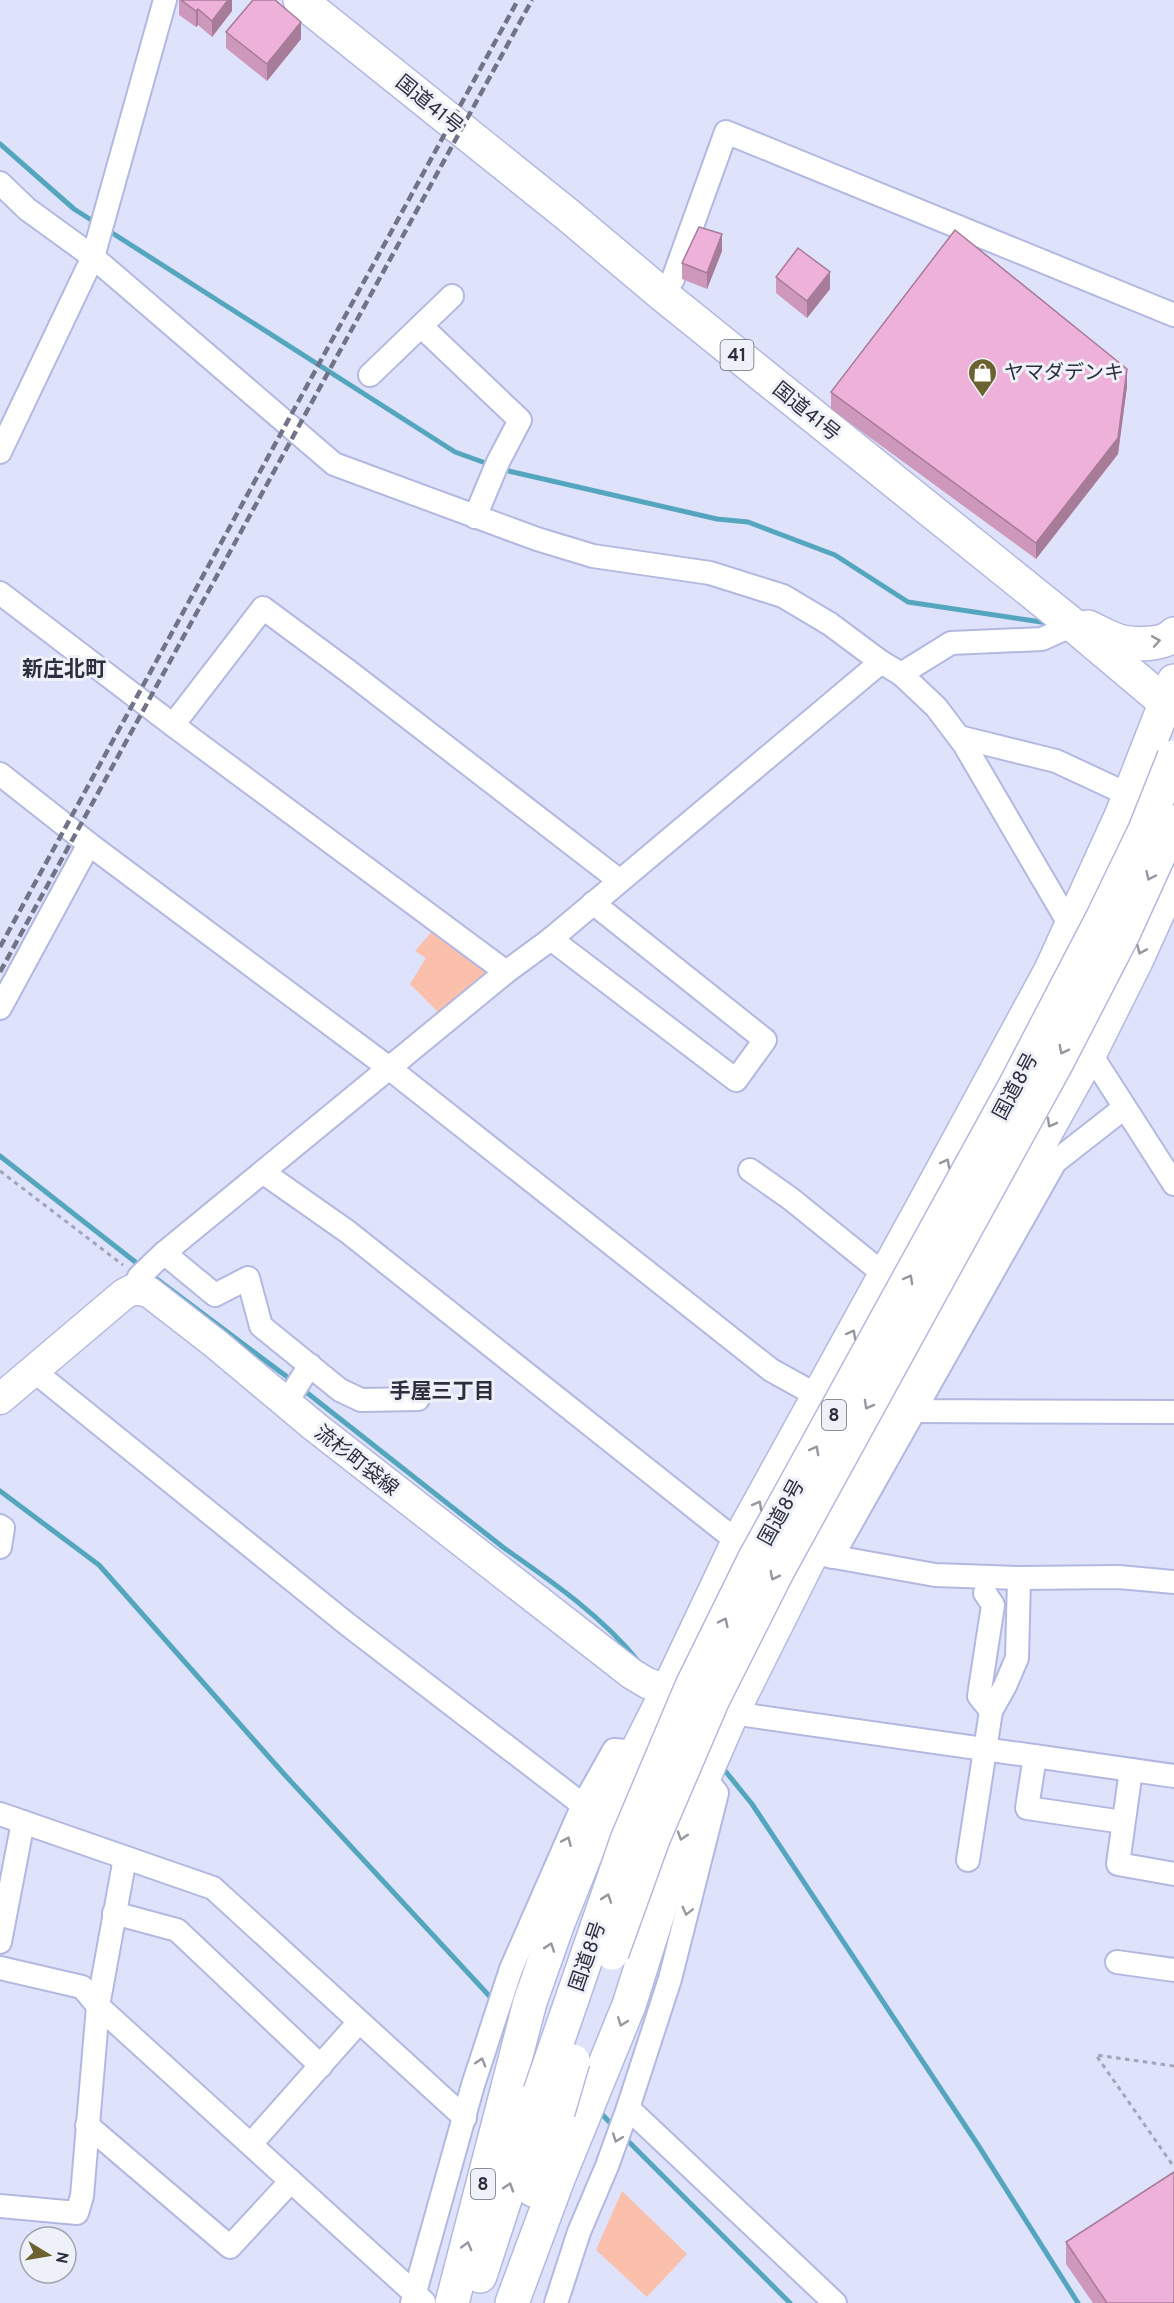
<svg xmlns="http://www.w3.org/2000/svg" width="1174" height="2303" viewBox="0 0 1174 2303" font-family="Overpass,'Noto Sans JP',sans-serif">
<style>
.green{fill:#fac0ac}
.lines{fill:none;stroke-linecap:round;stroke-linejoin:round}
.stream{stroke:#54a6be;stroke-width:5}
.minor-casing{stroke:#b3b8e0;stroke-width:26}
.major-casing{stroke:#b3b8e0;stroke-width:33}
.highway-casing{stroke:#b3b8e0;stroke-width:36}
.path{stroke:#a2a4ba;stroke-width:3;stroke-dasharray:4.5 4.5;stroke-linecap:butt}
.minor{stroke:#fff;stroke-width:22}
.major{stroke:#fff;stroke-width:30}
.highway{stroke:#fff;stroke-width:33}
.rail{stroke:#717387;stroke-width:4.5;stroke-dasharray:9 4.5;stroke-linecap:butt}
.highway-bridge-casing{stroke:#b3b8e0;stroke-width:36;stroke-linecap:butt}
.highway-bridge{stroke:#fff;stroke-width:33}
.wall{fill:#cd98bb}
.shaded-wall{fill:#a77c98}
.building{fill:#eeb1d9;stroke:#a77c98;stroke-width:1.5}
.oneway{stroke:#96979f}
.labels{text-anchor:middle;stroke-width:6;stroke-linejoin:round;paint-order:stroke}
.shield{fill:#eff1f9;stroke:#676977;stroke-width:1.5}
.shield-label{font-size:18px;font-weight:bold;fill:#2d2f3f}
.street-label{font-size:20px;fill:#2d2f3f;stroke:#eff1f9}
.poi-label{font-size:20px;fill:#2d2f3f;stroke:#eff1f9;text-anchor:start}
.neighbourhood-label{font-size:21px;font-weight:bold;fill:#2d2f3f;stroke:#eff1f9}
</style>
<rect width="100%" height="100%" fill="#dfe2fb"/>
<g class="green">
<path d="M436 927 489 964V977L441 1015 410 984 426 958 415 951Z"/>
<path d="M622 2191 687 2254 647 2297 596 2250Z"/>
</g>
<g class="lines">
<g class="stream">
<path d="M0 144 74 209 96 223"/>
<path d="M106 229 455 452 491 465"/>
<path d="M500 469 717 519 748 522 835 555 908 602 1048 623"/>
<path d="M0 1156 143 1268"/>
<path d="M150 1274 294 1382"/>
<path d="M301 1388 504 1548C551 1581 602 1616 638 1661"/>
<path d="M0 1491 99 1565 284 1774 494 2001"/>
<path d="M722 1767 752 1804 978 2145 1078 2303"/>
<path d="M598 2110 614 2127"/>
<path d="M625 2138 790 2303"/>
</g>
<defs>
<g id="minor">
<path d="M0 183 27 209 93 257 334 464 537 539 593 556 710 573 783 596 830 624 881 662 901 674 936 707 964 744 1071 927"/>
<path d="M663 295 673 279 726 132 1174 315"/>
<path d="M421 326 520 420 498 462 475 517"/>
<path d="M370 375 452 296"/>
<path d="M0 452 93 257 165 0"/>
<path d="M0 593 173 725 506 972"/>
<path d="M901 674 951 643 1042 639 1073 625"/>
<path d="M173 725 263 608 348 671 620 881"/>
<path d="M959 737 1056 761 1129 795"/>
<path d="M0 774 89 844 389 1068 771 1370 818 1396"/>
<path d="M551 939 736 1080 765 1040 593 903"/>
<path d="M0 1008 89 844"/>
<path d="M1090 1053 1174 1184"/>
<path d="M750 1170 791 1199 885 1275"/>
<path d="M264 1173 348 1232 738 1542"/>
<path d="M164 1253 215 1295 248 1278 261 1326 340 1390 361 1400 418 1399"/>
<path d="M134 1289 139 1277 164 1253 506 972 551 939 881 662"/>
<path d="M34 1371 347 1624 583 1805"/>
<path d="M286 1403 310 1365"/>
<path d="M903 1408 915 1411 1174 1412"/>
<path d="M0 1526 3 1528 0 1547"/>
<path d="M818 1554 935 1575 1019 1578 1119 1577 1174 1582"/>
<path d="M832 1557 1055 1162 1124 1108"/>
<path d="M985 1593 993 1605 979 1696 991 1711"/>
<path d="M732 1713 1174 1776"/>
<path d="M1035 1756 1027 1808 1123 1822"/>
<path d="M1131 1770 1118 1864 1174 1874"/>
<path d="M0 1814 213 1888 465 2118"/>
<path d="M968 1860 991 1711 1005 1686 1017 1658 1019 1578"/>
<path d="M114 1913 177 1930 321 2066"/>
<path d="M0 1942 23 1822"/>
<path d="M1117 1962 1174 1970"/>
<path d="M0 1968 82 1987 98 2006 424 2302"/>
<path d="M628 2108 835 2303"/>
<path d="M87 2125 230 2247 291 2181"/>
<path d="M251 2144 359 2022"/>
<path d="M0 2206 77 2213 82 2196 98 2006 125 1858"/>
<path d="M412 2303 473 2085 511 1969 583 1805 614 1750 636 1752"/>
<path d="M556 2303 579 2232 607 2166 628 2108 670 1979 717 1793 704 1777"/>
</g>
<path id="major" d="M0 1399 124 1294 134 1289 149 1292 216 1344 314 1426 632 1674 647 1683 692 1699"/>
<g id="highway">
<path d="M300 0 568 215 663 295 1073 625 1174 710"/>
<path d="M1088 627C1099 632 1112 640 1123 642 1137 645 1164 645 1174 634"/>
<path d="M533 2190 558 2112"/>
<path d="M480 2276 540 2092"/>
<path d="M452 2303 530 2002 558 1923 588 1848 668 1690 738 1542 922 1208 1051 970 1122 814 1174 681"/>
<path d="M512 2303 558 2179 629 2005 685 1828 704 1777 732 1713 812 1553 1090 1053 1136 961 1174 877"/>
</g>
</defs>
<use href="#minor" class="minor-casing"/>
<use href="#major" class="major-casing"/>
<use href="#highway" class="highway-casing"/>
<g class="path">
<path d="M0 1171 123 1265"/>
<path d="M1174 2066 1096 2055 1174 2167"/>
</g>
<use href="#minor" class="minor"/>
<use href="#major" class="major"/>
<use href="#highway" class="highway"/>
<g class="rail">
<path d="M0 947 518 0"/>
<path d="M0 972 532 0"/>
</g>
<defs>
<g id="highway-bridge">
<path d="M612 1953 653 1839 713 1699 778 1570 1057 1062 1123 934 1174 822"/>
<path d="M540 2092 627 1840 692 1686 754 1560 1014 1088 1103 917 1145 830 1174 757"/>
<path d="M558 2112 573 2061"/>
</g>
</defs>
<use href="#highway-bridge" class="highway-bridge-casing"/>
<use href="#highway-bridge" class="highway-bridge"/>
</g>
<g class="wall">
<path d="M179 0H232V11L212 37 198 25 196 27 179 15Z"/>
<path d="M226 32 301 39 267 81 226 48Z"/>
<path d="M722 251 707 289 682 279V263Z"/>
<path d="M776 277 830 289 807 318 776 293Z"/>
<path d="M1127 386 1118 454 1036 559 831 409V392Z"/>
<path d="M1066 2242 1174 2303H1093L1066 2264Z"/>
</g>
<g class="shaded-wall">
<path d="M228 0H232V11L212 37V21Z"/>
<path d="M198 9V25L196 27V11Z"/>
<path d="M301 22V39L267 81V64Z"/>
<path d="M722 234V251L707 289V273Z"/>
<path d="M830 272V289L807 318V301Z"/>
<path d="M1127 369V386L1118 454 1036 559V543Z"/>
</g>
<g class="building">
<path d="M181 0H228L212 21 198 9 196 11Z"/>
<path d="M253 0H275L301 22 267 64 226 32Z"/>
<path d="M699 227 722 234 707 273 682 263Z"/>
<path d="M955 230 1127 369 1118 438 1036 543 831 392Z"/>
<path d="M798 248 830 272 807 301 776 277Z"/>
<path d="M1174 2172V2303H1107L1066 2242Z"/>
</g>
<defs><path id="oneway-chevron" d="M-2-3.5L2.5 0L-2 3.5" fill="none" stroke-width="1.6" stroke-linecap="round" stroke-linejoin="round" transform="scale(1.5)"/></defs>
<g class="oneway">
<use href="#oneway-chevron" transform="translate(1156 641) rotate(-10)"/>
<use href="#oneway-chevron" transform="translate(1150 876) rotate(115)"/>
<use href="#oneway-chevron" transform="translate(1141 950) rotate(114)"/>
<use href="#oneway-chevron" transform="translate(1063 1050) rotate(117)"/>
<use href="#oneway-chevron" transform="translate(1051 1123) rotate(119)"/>
<use href="#oneway-chevron" transform="translate(946 1163) rotate(-62)"/>
<use href="#oneway-chevron" transform="translate(909 1279) rotate(-61)"/>
<use href="#oneway-chevron" transform="translate(852 1334) rotate(-61)"/>
<use href="#oneway-chevron" transform="translate(868 1405) rotate(119)"/>
<use href="#oneway-chevron" transform="translate(815 1450) rotate(-61)"/>
<use href="#oneway-chevron" transform="translate(758 1505) rotate(-61)"/>
<use href="#oneway-chevron" transform="translate(774 1576) rotate(117)"/>
<use href="#oneway-chevron" transform="translate(724 1622) rotate(-64)"/>
<use href="#oneway-chevron" transform="translate(682 1836) rotate(108)"/>
<use href="#oneway-chevron" transform="translate(567 1841) rotate(-66)"/>
<use href="#oneway-chevron" transform="translate(607 1898) rotate(-71)"/>
<use href="#oneway-chevron" transform="translate(687 1911) rotate(104)"/>
<use href="#oneway-chevron" transform="translate(550 1947) rotate(-71)"/>
<use href="#oneway-chevron" transform="translate(622 2022) rotate(111)"/>
<use href="#oneway-chevron" transform="translate(481 2062) rotate(-73)"/>
<use href="#oneway-chevron" transform="translate(617 2138) rotate(110)"/>
<use href="#oneway-chevron" transform="translate(509 2187) rotate(-72)"/>
<use href="#oneway-chevron" transform="translate(467 2246) rotate(-75)"/>
</g>
<defs>
<symbol id="shop-pin" viewBox="-11 -11 22 30"><path d="M0 17L-7.5 6A9.5 9.5 0 1 1 7.5 6Z" fill="#6b622f" stroke="#eff1f9"/><path d="M-5-2.5h2.3a2.7 3.5 0 0 1 5.4 0H5L5.5 6h-11ZM-1.5-2.5h3a1.5 2.3 0 0 0-3 0Z" fill="#fff"/></symbol>
</defs>
<g fill-rule="evenodd">
<use href="#shop-pin" x="966" y="356" width="33" height="45"/>
</g>
<g class="labels">
<g class="shield">
<rect x="720.5" y="340" width="33" height="30" rx="4.5"/>
<rect x="822" y="1400" width="24" height="30" rx="4.5"/>
<rect x="471" y="2169" width="24" height="30" rx="4.5"/>
</g>
<g class="shield-label">
<text x="737" y="361">41</text>
<text x="834" y="1421">8</text>
<text x="483" y="2190">8</text>
</g>
<g class="street-label">
<text transform="translate(430 104) rotate(39)" y="7">国道41号</text>
<text transform="translate(807 411) rotate(39)" y="7">国道41号</text>
<text transform="translate(1015 1086) rotate(-62)" y="7">国道8号</text>
<text transform="translate(357 1460) rotate(38)" y="7">流杉町袋線</text>
<text transform="translate(781 1512) rotate(-61)" y="7">国道8号</text>
<text transform="translate(587 1956) rotate(-71)" y="7">国道8号</text>
</g>
<g class="poi-label">
<text x="1004" y="379">ヤマダデンキ</text>
</g>
<g class="neighbourhood-label">
<text x="64" y="676">新庄北町</text>
<text x="442" y="1398">手屋三丁目</text>
</g>
</g>
<g transform="translate(48 2255) rotate(101)"><circle r="28" fill="#eff1f9" stroke="#a1a3af" stroke-width="1.5"/>
<path d="M0-4.5L10 22L0 15L-10 22Z" fill="#6b622f"/>
<text y="-9" font-size="16" font-weight="bold" text-anchor="middle" fill="#2d2f3f">N</text>
</g>
</svg>
